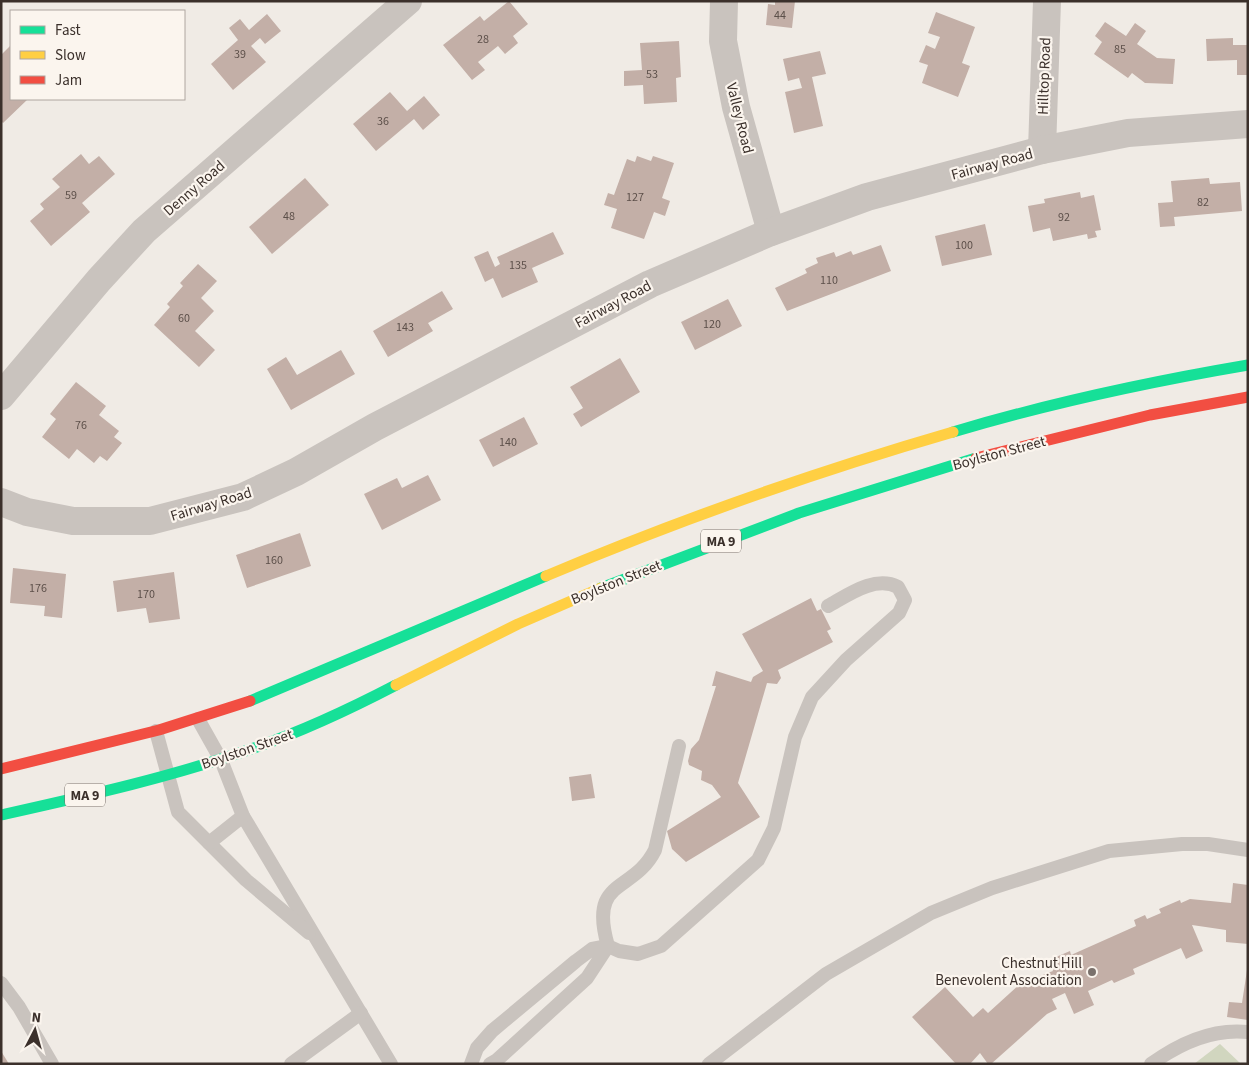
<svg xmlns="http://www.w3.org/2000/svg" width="1249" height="1065" viewBox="0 0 1249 1065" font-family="'Source Sans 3',sans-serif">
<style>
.green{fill:#d1d6bf}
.building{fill:#c3afa7}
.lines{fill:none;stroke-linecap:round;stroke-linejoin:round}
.lane{stroke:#c9c3be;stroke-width:14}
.street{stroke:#c9c3be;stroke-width:28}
.fast{stroke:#16e098;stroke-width:11}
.slow{stroke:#ffcf43;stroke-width:11}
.jam{stroke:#f24e42;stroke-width:11}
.poi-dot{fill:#7a716c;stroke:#fbf5ee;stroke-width:2}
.labels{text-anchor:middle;stroke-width:4.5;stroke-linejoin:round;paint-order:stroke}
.number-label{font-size:12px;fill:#5d504a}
.shield{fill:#fbf5ee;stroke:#756b66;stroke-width:1}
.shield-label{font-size:14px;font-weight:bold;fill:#3b302b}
.street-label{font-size:15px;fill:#3b302b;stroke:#fbf5ee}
.poi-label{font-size:15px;fill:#3b302b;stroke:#fbf5ee;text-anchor:end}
</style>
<rect width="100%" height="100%" fill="#f0ebe5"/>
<path class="green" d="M1220 1044 1241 1064H1194Z"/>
<g class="building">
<path d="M509 1 528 24 513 36 518 43 505 54 498 46 478 62 485 70 472 80 443 45 480 16 484 21Z"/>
<path d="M775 1H795L792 28 766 25 768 4 775 5Z"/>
<path d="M936 12 975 27 962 63 970 66 958 97 922 83 928 65 919 62 926 45 935 49 940 37 928 33Z"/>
<path d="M267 14 281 31 265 44 260 38 251 46 266 62 233 90 211 64 238 40 229 28 240 19 249 30Z"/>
<path d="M1105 22 1126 36 1135 23 1146 31 1137 44 1157 58 1175 59 1173 84 1145 83 1132 73 1128 78 1094 54 1102 42 1095 36Z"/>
<path d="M1233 38V45H1248V75H1237V60L1207 61 1206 39Z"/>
<path d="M679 41 681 77 676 78 677 102 644 104 643 85 624 86V71L642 70 640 43Z"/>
<path d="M11 45V99H28L3 123 1 121V55Z"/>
<path d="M820 51 826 74 812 77 823 126 794 133 785 92 802 88 799 78 788 81 783 59Z"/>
<path d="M390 92 407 111 424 96 440 115 423 130 414 119 376 151 353 124Z"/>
<path d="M81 154 89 164 99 156 115 174 82 203 90 212 51 246 30 221 44 209 40 204 60 187 52 179Z"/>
<path d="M637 156 651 161 653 156 674 163 662 198 670 201 665 216 654 212 644 239 611 228 617 209 604 205 608 193 614 195 627 159 635 162Z"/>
<path d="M305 178 329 205 272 254 249 227Z"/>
<path d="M1209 178 1210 184 1240 182 1242 211 1174 217 1175 226 1160 227 1158 203 1173 202 1171 181Z"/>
<path d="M1080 192 1081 198 1094 195 1101 230 1095 231 1097 237 1088 239 1087 234 1053 241 1050 228 1033 232 1028 206 1045 203 1044 199Z"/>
<path d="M985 224 992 255 942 266 935 236Z"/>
<path d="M553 232 564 254 532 268 538 282 502 298 493 278 485 282 474 257 488 251 495 267 500 264 497 257Z"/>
<path d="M881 245 891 271 787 311 775 288 807 273 805 269 818 263 816 258 834 252 836 257 851 251 853 255Z"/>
<path d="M198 264 217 281 201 298 214 311 195 331 215 350 199 367 154 325 170 307 167 304 183 286 180 283Z"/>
<path d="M442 291 453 309 428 323 433 331 388 357 373 331Z"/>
<path d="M728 299 742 326 695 350 681 322Z"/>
<path d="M341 350 355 374 291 410 267 369 286 357 297 375Z"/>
<path d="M620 358 640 392 581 427 573 414 583 408 570 387Z"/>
<path d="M76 382 106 406 99 415 119 431 114 437 122 443 107 461 100 456 94 463 77 449 69 459 42 437 56 419 50 414Z"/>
<path d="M524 417 538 444 493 467 479 440Z"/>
<path d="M428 475 441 500 382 530 364 494 397 478 402 488Z"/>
<path d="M300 533 311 566 247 588 236 555Z"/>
<path d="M13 568 66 574 62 618 44 616 45 606 10 603Z"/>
<path d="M174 572 180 619 149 623 146 608 117 612 113 581Z"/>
<path d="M811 598 817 611 821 609 831 629 827 631 833 642 778 670 781 678 777 684 767 683 738 783 760 817 686 862 672 849 667 831 721 797 712 785 701 780 702 771 689 765 688 761 691 749 699 740 716 686H712L716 671 751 682 753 677 763 671 742 634Z"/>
<path d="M591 774 595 798 572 801 569 777Z"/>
<path d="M1233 883 1248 885V944L1226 942V930L1192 925 1203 951 1186 959 1181 948 1133 969 1135 974 1114 983 1112 980 1088 991 1094 1005 1074 1014 1065 993 1052 999 1057 1009 1047 1014 991 1064H988L980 1053 970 1064H956L912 1017 945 987 973 1017 983 1008 988 1013 1021 983 1053 971 1049 960 1070 951 1071 955 1136 926 1134 920 1145 915 1147 919 1161 913 1159 909 1180 900 1181 903 1190 899 1231 903Z"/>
<path d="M1247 970 1248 1020 1227 1017 1229 1002 1242 1003Z"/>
<path d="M1 1051 9 1064H1Z"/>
</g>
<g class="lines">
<g class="lane">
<path d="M198 719 221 760 243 816 391 1064"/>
<path d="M156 731 178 812 246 880 309 933"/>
<path d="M679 746 655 850C633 894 588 877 608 946L619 951 638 954 661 946 758 860 774 828 795 737 812 697 846 660 899 613 905 600 898 587C875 575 848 595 828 606"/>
<path d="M209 843 243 816"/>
<path d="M1 983 19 1007 52 1064"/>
<path d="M291 1064 361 1013"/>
<path d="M471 1064 477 1048 492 1031 576 961 592 949 608 946 587 978 497 1060 490 1064"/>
<path d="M709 1064 826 974 931 913 992 888 1109 851 1182 844H1208L1248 850"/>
<path d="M1151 1064C1180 1043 1212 1028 1248 1032"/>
</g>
<g class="street">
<path d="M724 1 723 41 736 107 771 232"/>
<path d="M1042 150 1047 1"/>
<path d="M1 396 99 280 144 231 408 1"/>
<path d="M1 502 27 512 73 521H150L243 497 296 472 375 427 650 284 771 232 867 197 1042 150 1128 133 1248 124"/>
</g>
<g class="fast">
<path d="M953 432C1050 403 1148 382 1248 365"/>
<path d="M601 588 799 513 976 458"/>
<path d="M250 701 546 576"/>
<path d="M1 815C86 796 172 777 254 748 303 731 350 709 396 685"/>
</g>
<g class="slow">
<path d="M546 576C679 520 815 472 953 432"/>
<path d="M396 685 518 624 601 588"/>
</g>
<g class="jam">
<path d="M976 458 1150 415 1248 397"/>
<path d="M1 769 159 730 250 701"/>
</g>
</g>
<circle class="poi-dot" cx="1092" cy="972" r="5"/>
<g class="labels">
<g class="number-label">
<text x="780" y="19">44</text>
<text x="483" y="43">28</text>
<text x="1120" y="53">85</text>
<text x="240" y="58">39</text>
<text x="652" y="78">53</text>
<text x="383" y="125">36</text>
<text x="71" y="199">59</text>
<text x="635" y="201">127</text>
<text x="1203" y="206">82</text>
<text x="289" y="220">48</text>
<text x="1064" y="221">92</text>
<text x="964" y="249">100</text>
<text x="518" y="269">135</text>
<text x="829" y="284">110</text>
<text x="184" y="322">60</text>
<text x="712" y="328">120</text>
<text x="405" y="331">143</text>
<text x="81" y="429">76</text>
<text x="508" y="446">140</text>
<text x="274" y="564">160</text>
<text x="38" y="592">176</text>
<text x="146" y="598">170</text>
</g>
<g class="shield">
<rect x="701" y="529.5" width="40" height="23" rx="4"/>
<rect x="65" y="783.5" width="40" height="23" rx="4"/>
</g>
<g class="shield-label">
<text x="721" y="546">MA 9</text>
<text x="85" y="800">MA 9</text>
</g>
<g class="street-label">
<text transform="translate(1044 76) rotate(-88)" y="5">Hilltop Road</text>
<text transform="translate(740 118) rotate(76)" y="5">Valley Road</text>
<text transform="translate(992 164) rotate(-15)" y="5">Fairway Road</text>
<text transform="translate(194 188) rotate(-41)" y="5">Denny Road</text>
<text transform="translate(613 304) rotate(-28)" y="5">Fairway Road</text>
<text transform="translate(999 453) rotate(-15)" y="5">Boylston Street</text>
<text transform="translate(211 504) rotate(-17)" y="5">Fairway Road</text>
<text transform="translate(616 582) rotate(-22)" y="5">Boylston Street</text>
<text transform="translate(247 749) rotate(-19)" y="5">Boylston Street</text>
</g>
<g class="poi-label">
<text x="1082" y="968">Chestnut Hill<tspan x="1082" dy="17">Benevolent Association</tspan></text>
</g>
</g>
<rect width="1249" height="1065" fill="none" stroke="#3b302b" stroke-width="5"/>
<rect x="10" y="10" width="175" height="90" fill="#fbf5ee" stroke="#aea6a0"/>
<rect x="20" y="26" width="25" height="8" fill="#16e098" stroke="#aea6a0"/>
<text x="55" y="35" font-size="15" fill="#3b302b">Fast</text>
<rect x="20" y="51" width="25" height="8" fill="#ffcf43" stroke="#aea6a0"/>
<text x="55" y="60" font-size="15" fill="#3b302b">Slow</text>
<rect x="20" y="76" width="25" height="8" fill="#f24e42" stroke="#aea6a0"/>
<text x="55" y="85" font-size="15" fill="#3b302b">Jam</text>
<g transform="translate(35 1030) rotate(6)" stroke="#fbf5ee" stroke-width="4" paint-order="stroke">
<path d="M0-4L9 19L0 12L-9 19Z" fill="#3b302b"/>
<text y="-8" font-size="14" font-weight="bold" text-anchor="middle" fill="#3b302b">N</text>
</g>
</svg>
